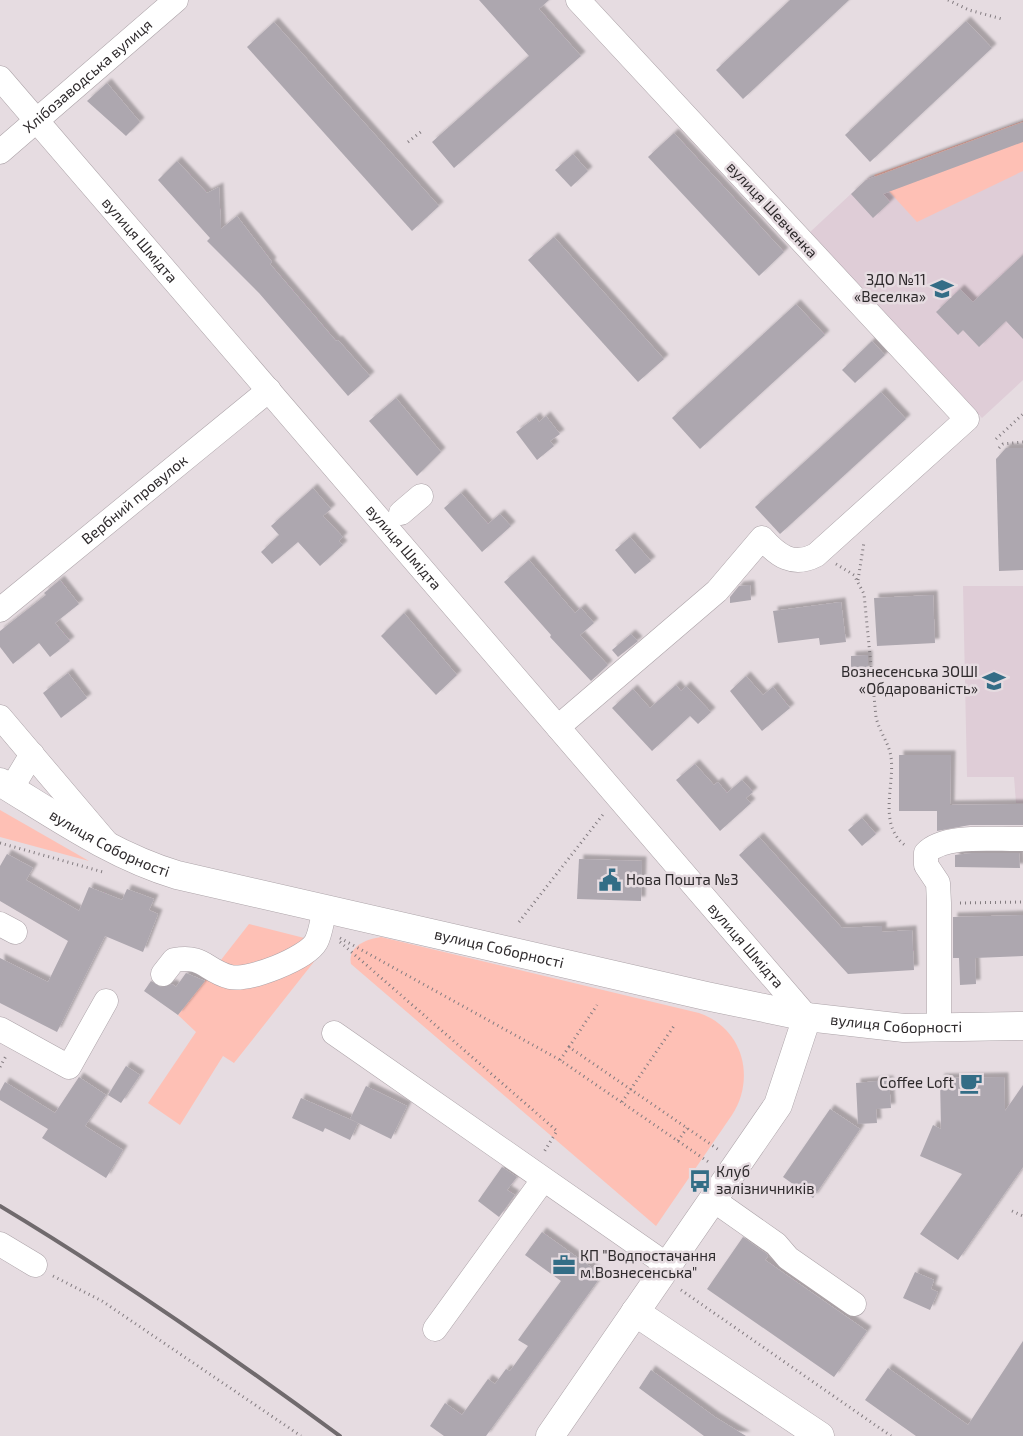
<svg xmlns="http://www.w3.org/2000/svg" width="1023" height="1436" viewBox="0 0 1023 1436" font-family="'Exo 2',sans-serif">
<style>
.built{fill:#dfcdd7}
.green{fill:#fec0b5}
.building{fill:#ada7af;filter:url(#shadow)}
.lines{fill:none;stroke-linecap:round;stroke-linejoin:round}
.minor-casing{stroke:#aca3a8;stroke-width:25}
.major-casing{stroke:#aca3a8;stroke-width:29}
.path{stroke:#837c80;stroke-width:3;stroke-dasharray:1 4;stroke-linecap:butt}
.minor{stroke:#fff;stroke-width:24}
.major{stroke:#fff;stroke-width:28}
.rail{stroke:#706a6d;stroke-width:4}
.labels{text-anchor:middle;stroke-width:5;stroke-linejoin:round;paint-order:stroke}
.street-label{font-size:15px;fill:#2e2a2c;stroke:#e6dce1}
.poi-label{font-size:15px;fill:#2e2a2c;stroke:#e6dce1;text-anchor:end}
</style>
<defs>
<filter id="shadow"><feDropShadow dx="4.5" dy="-4.5" stdDeviation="1" flood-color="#0004"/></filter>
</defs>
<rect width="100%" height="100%" fill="#e6dce1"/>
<g class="built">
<path d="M1023 121V380L982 418 809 233 868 178Z"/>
<path d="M963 586H1023V803H1016L1014 777H967Z"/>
</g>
<g class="green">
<path d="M1023 121V171L917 222 874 175Z"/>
<path d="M0 810 89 861 0 837Z"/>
<path d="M249 924 328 944 234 1063 223 1056 180 1125 148 1103 196 1032 178 1015Z"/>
<path d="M381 937 699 1013C743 1028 756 1078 732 1115L656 1226 351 964C347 946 367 939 381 937Z"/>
</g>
<g class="building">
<path d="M479 0H549L539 9 581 56 454 168 432 142 529 56Z"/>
<path d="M790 0H849L743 99 716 70Z"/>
<path d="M966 21 992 48 870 162 845 135Z"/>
<path d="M274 22 439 206 412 231 247 47Z"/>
<path d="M107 83 140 122 126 136 87 101Z"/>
<path d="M1023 122V142L883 194 890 202 873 218 851 194 866 180Z"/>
<path d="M674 133 784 252 759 276 648 157Z"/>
<path d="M573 154 588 171 571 187 555 170Z"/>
<path d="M177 161 207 193 219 187 221 229 237 216 272 262 270 264 336 341 338 340 370 376 348 396 259 293 207 241 210 238 158 180Z"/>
<path d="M554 237 664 359 638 382 528 260Z"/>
<path d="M1023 255V339L1006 321 979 347 963 330 958 335 936 312 960 289 973 302Z"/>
<path d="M796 304 825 335 700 449 672 418Z"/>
<path d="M872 341 885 355 855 383 842 370Z"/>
<path d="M881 392 906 419 780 534 755 507Z"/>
<path d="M396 398 441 452 417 476 369 421Z"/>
<path d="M546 416 560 434 550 441 554 446 537 460 516 432 536 417 539 422Z"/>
<path d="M1006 448H1023V570L999 571 996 459Z"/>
<path d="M313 488 331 509 323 516 343 537 339 541 343 545 320 566 298 542 272 564 261 552 279 535 271 526Z"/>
<path d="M461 493 488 524 500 514 511 526 482 552 444 508Z"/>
<path d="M630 537 651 561 635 574 615 550Z"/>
<path d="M529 560 575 613 581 608 594 623 580 635 608 665 591 681 550 637 551 635 504 582Z"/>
<path d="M60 580 79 604 55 623 70 641 50 657 39 643 13 664 0 647V631L46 595 44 593Z"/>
<path d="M750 585 751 600 730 603V597L739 586Z"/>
<path d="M933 595 935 643 877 646 874 598Z"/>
<path d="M841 602 846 642 820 645 819 638 778 643 773 611Z"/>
<path d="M404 613 457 675 436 695 381 636Z"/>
<path d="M631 634 638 641 618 657 612 650Z"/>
<path d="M868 655V671L851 672V656Z"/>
<path d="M68 673 87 698 61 718 43 693Z"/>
<path d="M746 676 763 695 773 687 790 708 762 731 730 691Z"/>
<path d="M676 685 681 691 686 686 711 712 698 724 690 716 652 751 612 708 633 689 650 708Z"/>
<path d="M899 755H951L950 805 1023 804V825H970L937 831V811H899Z"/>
<path d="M695 764 714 785 718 782 727 793 742 780 753 792 746 798 751 803 720 831 676 780Z"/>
<path d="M862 818 876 834 862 846 848 830Z"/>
<path d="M759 837 842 928 882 926V932L912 930 914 970 848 974 739 855Z"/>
<path d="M972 853H1019L1020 868 955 867V855Z"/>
<path d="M7 854 33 868 26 880 79 911 89 887 122 900 127 889 154 899 149 910 158 914 143 952 105 936 57 1032 0 1003V958L48 982 68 941 0 901V866Z"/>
<path d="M579 859 642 861 641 901 577 899Z"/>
<path d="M1023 915V956L975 958 976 984 960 985 959 958H953V917Z"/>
<path d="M186 973 205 981 178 1015 144 991 151 981 161 987 172 984 176 987Z"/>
<path d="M126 1066 140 1075 121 1103 108 1095Z"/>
<path d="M79 1077 106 1095 85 1126 123 1150 106 1178 42 1138 48 1129 0 1100V1091L5 1082 55 1113Z"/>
<path d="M1004 1077 1005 1111 1023 1085V1167L958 1260 920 1234 962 1174 920 1156 933 1125 941 1129 940 1078Z"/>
<path d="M889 1080 891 1108 876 1109 877 1123 858 1124 856 1083Z"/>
<path d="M366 1086 407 1106 391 1139 350 1119Z"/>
<path d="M301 1098 358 1123 350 1140 325 1128 323 1132 292 1118Z"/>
<path d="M830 1109 860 1129 813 1198 783 1177Z"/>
<path d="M502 1167 517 1177 507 1190 515 1195 499 1217 478 1201Z"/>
<path d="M542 1232 602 1275 486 1436H444L430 1426 445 1403 462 1415 488 1379 495 1384 506 1369 510 1371 528 1346 518 1340 561 1281 525 1255Z"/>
<path d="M743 1237 767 1254 768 1256 765 1260 867 1331 834 1377 707 1289Z"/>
<path d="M915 1272 934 1280 931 1289 938 1292 930 1310 903 1298Z"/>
<path d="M1023 1341V1436H916L865 1400 888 1368 968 1425Z"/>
<path d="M651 1370 715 1417 746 1436H704L639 1388Z"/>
</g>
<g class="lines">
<defs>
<g id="minor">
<path id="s1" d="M0 78 807 1017"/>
<path id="s2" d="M0 152 176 0"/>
<path d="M401 513 421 496"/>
<path id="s3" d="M0 610 269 390"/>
<path d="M0 717 107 843"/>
<path d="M558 727 717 591 762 538C778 556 793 567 816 555L967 419 578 0"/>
<path d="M11 789 32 754"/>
<path d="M0 924 15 932"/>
<path d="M163 974 174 960C205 955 204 970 230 977 249 981 306 959 316 942 321 933 322 919 325 909"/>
<path d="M939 1028V903L938 883 926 865V853C945 833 996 840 1023 839"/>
<path d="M0 1029 69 1067 106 1001"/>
<path d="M334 1033 667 1265"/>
<path d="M712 1199 776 1244 788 1258 854 1304"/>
<path d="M0 1244 35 1265"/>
<path d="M435 1329 543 1180"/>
</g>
<g id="major">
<path id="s4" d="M0 782C56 816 113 856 177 875L706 996 807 1017 904 1028 1023 1026"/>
<path d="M635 1312 820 1436"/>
<path d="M550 1436 778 1105 807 1017"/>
</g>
</defs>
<use href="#minor" class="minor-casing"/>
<use href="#major" class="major-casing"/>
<g class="path">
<path d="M948 0 969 10 1002 19"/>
<path d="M408 142 422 131"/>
<path d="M996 439 1023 414"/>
<path d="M999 448 1003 444 1023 442"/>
<path d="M836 564 854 575 864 594 876 717C879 731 889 743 891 757 895 786 877 825 906 846"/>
<path d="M858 580 864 542"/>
<path d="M0 843 103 872"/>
<path d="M960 903 1023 902"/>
<path d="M519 922 605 812"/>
<path d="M340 938 560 1060 710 1163"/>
<path d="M340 942 557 1131 544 1152"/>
<path d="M569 1047 597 1005"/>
<path d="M560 1060 569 1047 719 1150"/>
<path d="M0 1067 6 1056"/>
<path d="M622 1102 674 1026"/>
<path d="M678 1141 687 1128"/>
<path d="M1012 1211 1023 1216"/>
<path d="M53 1276 102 1301 301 1436"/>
<path d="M681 1290 891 1436"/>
</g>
<use href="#minor" class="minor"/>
<use href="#major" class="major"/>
<path class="rail" d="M0 1206C118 1277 230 1355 340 1436"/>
</g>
<defs>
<symbol id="school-bare" viewBox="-9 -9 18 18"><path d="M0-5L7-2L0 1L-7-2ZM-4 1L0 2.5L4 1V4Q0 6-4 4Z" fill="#336d86" stroke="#e6dce1" stroke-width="2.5" paint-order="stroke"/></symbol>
<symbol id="civic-bare" viewBox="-9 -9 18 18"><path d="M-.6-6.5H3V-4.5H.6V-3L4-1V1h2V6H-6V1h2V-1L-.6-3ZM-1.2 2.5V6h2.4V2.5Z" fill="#336d86" stroke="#e6dce1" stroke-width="2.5" paint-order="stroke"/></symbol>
<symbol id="cafe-bare" viewBox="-9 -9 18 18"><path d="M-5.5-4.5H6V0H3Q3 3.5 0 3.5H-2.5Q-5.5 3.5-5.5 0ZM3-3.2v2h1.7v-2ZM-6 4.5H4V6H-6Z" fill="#336d86" stroke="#e6dce1" stroke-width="2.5" paint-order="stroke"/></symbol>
<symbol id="bus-bare" viewBox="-9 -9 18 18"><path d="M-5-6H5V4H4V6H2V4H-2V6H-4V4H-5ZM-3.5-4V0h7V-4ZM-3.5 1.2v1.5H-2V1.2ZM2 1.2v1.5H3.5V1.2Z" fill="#336d86" stroke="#e6dce1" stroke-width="2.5" paint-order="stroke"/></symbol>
<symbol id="office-bare" viewBox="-9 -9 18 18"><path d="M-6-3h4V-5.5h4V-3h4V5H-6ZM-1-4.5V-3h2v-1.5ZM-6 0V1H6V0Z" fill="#336d86" stroke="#e6dce1" stroke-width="2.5" paint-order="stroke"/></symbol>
</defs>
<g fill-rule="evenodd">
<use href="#school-bare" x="926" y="273" width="32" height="32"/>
<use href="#school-bare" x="978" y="665" width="32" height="32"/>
<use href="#civic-bare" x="594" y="864" width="32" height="32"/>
<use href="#cafe-bare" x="955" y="1067" width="32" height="32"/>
<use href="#bus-bare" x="684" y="1165" width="32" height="32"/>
<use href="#office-bare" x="548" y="1249" width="32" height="32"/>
</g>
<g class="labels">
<g class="street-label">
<text dy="5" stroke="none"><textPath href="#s2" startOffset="116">Хлібозаводська вулиця</textPath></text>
<text transform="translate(772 210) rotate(47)" y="5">вулиця Шевченка</text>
<text dy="5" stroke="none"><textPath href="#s1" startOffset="214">вулиця Шмідта</textPath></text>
<text dy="5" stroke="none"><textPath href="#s3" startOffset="174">Вербний провулок</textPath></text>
<text dy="5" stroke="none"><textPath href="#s1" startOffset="619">вулиця Шмідта</textPath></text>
<text dy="5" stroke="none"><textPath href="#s4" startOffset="126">вулиця Соборності</textPath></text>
<text dy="5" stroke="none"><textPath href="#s1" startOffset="1144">вулиця Шмідта</textPath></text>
<text dy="5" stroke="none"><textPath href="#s4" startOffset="531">вулиця Соборності</textPath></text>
<text dy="5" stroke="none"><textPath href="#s4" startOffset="936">вулиця Соборності</textPath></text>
</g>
<g class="poi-label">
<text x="926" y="285">ЗДО №11<tspan x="926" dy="17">«Веселка»</tspan></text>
<text x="978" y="677">Вознесенська ЗОШІ<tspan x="978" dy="17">«Обдарованість»</tspan></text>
<text x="626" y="885" text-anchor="start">Нова Пошта №3</text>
<text x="954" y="1088">Coffee Loft</text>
<text x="716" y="1177" text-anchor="start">Клуб<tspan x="716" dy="17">залізничників</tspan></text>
<text x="580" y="1261" text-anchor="start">КП "Водпостачання<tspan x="580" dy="17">м.Вознесенська"</tspan></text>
</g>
</g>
</svg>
